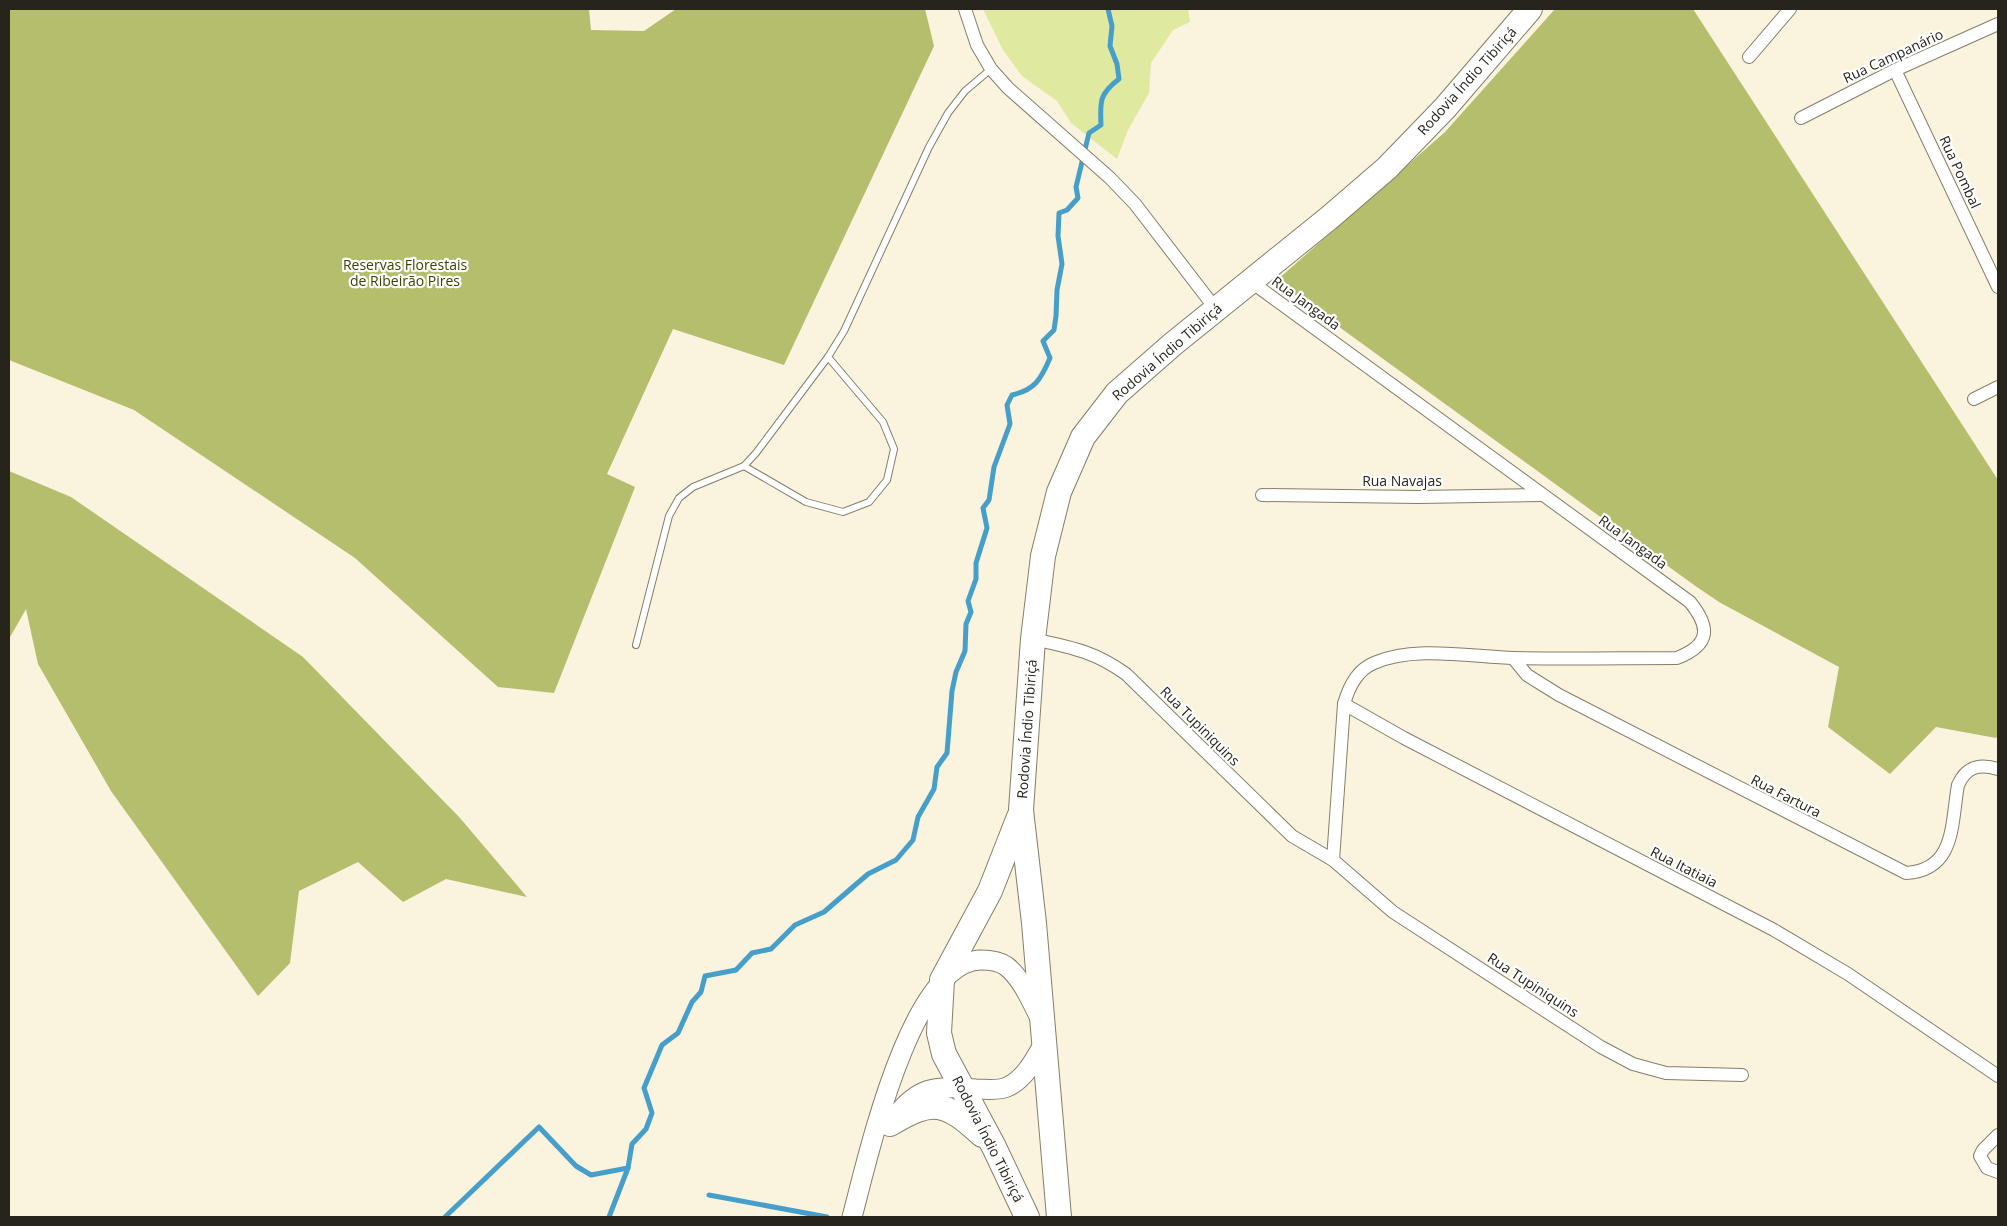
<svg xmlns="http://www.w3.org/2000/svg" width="2007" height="1226" viewBox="0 0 2007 1226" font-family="'Open Sans',sans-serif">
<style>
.green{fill:#dfe99f}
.forest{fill:#b4be6d}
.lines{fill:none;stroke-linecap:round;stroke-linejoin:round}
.stream{stroke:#459fca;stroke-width:5}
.lane-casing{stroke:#847e6a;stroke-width:8}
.street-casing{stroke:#847e6a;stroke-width:14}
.secondary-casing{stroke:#847e6a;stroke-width:21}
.highway-casing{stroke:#847e6a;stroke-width:26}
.lane{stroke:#fff;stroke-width:6}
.street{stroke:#fff;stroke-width:12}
.secondary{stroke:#fff;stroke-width:19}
.highway{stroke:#fff;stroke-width:24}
.labels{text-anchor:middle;stroke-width:4.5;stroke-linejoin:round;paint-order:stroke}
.street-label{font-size:14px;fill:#27241c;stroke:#fff}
.park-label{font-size:14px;fill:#3d4200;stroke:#fff}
</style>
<rect width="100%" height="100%" fill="#faf3dd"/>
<path class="green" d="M983 9H1188L1190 22 1173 30 1151 63 1149 93 1128 130 1117 159 1071 123 1057 101 1022 76 1003 50Z"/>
<g class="forest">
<path d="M9 9H589L591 30 644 31 676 9H925L934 46 784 365 673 329 607 474 635 487 554 693 498 687 355 558 134 410 9 360Z"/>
<path d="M1555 9H1693L1998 480V735L1996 738 1936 727 1890 774 1828 727 1839 667 1719 602 1694 585 1276 281 1445 132Z"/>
<path d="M9 471 71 497 303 657 460 818 527 897 446 879 403 902 358 862 299 891 290 963 258 996 111 791 38 664 26 609 9 639Z"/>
</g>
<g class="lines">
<g class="stream">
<path d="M709 1195 827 1217"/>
<path d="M445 1217 539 1127 576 1166 591 1175 628 1168"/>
<path d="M609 1217 628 1168 632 1144 646 1129 652 1113 644 1088 662 1045 678 1033 692 1002 701 992 705 976 736 970 752 953 771 949 795 925 824 912 868 874 896 860 913 840 918 817 934 789 937 767 947 753 952 691 956 672 965 651 966 624 971 612 968 601 976 579V563L987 528 983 508 989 500 994 467 1010 424 1007 405 1012 395C1035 390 1041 379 1050 358L1043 341 1054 330 1056 316 1057 290 1062 264 1058 236 1059 213 1067 210 1078 198 1076 187 1089 133 1101 125C1100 102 1099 94 1119 79L1117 64 1110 46 1112 26 1108 9"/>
</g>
<defs>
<g id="lane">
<path d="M744 466 806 502 843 512 869 502 887 480 894 449 883 422 828 357"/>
<path d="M636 645 669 516 679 498 693 487 744 466 756 453 828 357 844 331 929 147 948 113 965 91 991 69"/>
</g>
<g id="street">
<path d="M965 9 977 45 991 69 1008 88 1110 178 1135 204 1215 308"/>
<path d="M1749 57 1790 9"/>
<path d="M1895 70 1998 287"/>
<path d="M1801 118 1895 70 1998 24"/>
<path d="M1250 281 1690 602C1711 628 1710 645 1677 658 1623 658 1568 659 1514 658 1472 657 1414 645 1374 663 1357 670 1349 686 1344 704L1333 860"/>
<path d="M1974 399 1998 387"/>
<path d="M1262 495 1418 497 1542 495"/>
<path d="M1033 639C1070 647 1094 651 1126 674L1292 836 1333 860 1393 912 1601 1047 1633 1064 1666 1073 1742 1075"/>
<path d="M1513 658 1527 675 1559 695 1906 873C1956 870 1951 824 1958 785 1966 767 1979 763 1998 769"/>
<path d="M1344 704 1404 738 1774 930 1848 974 1998 1076"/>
<path d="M1998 1135 1983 1150 1980 1156 1987 1168 1998 1172"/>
</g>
<g id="secondary">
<path d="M892 1121C918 1085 935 1086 976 1089 986 1089 998 1091 1007 1087 1025 1079 1035 1059 1044 1043"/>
<path d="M852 1217C867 1162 910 961 981 960 990 960 999 961 1006 966 1022 978 1032 1003 1041 1020"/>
</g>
<g id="highway">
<path d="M1019 817 990 891 942 980 939 1033 944 1054 994 1147 1027 1217"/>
<path d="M890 1124C933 1098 945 1101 982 1135"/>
<path d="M1059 1217 1034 923 1021 810 1033 639 1043 556 1059 492 1083 437 1117 393 1173 344 1329 218 1387 168 1445 108 1530 9"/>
</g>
</defs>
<use href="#lane" class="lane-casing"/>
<use href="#street" class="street-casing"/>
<use href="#secondary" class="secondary-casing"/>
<use href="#highway" class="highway-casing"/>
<use href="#lane" class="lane"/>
<use href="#street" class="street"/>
<use href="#secondary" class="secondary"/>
<use href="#highway" class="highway"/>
</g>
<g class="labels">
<g class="street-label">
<text transform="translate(1893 56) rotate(-25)" y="5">Rua Campanário</text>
<text transform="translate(1467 81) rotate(-48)" y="5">Rodovia Índio Tibiriçá</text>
<text transform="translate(1960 172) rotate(65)" y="5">Rua Pombal</text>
<text transform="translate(1306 303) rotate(36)" y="5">Rua Jangada</text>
<text transform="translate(1167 352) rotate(-41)" y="5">Rodovia Índio Tibiriçá</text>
<text x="1402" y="486">Rua Navajas</text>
<text transform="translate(1633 542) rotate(36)" y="5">Rua Jangada</text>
<text transform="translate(1200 726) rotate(45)" y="5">Rua Tupiniquins</text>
<text transform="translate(1027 729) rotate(-86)" y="5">Rodovia Índio Tibiriçá</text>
<text transform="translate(1786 796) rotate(27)" y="5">Rua Fartura</text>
<text transform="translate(1684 867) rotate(27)" y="5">Rua Itatiaia</text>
<text transform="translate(1533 985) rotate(33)" y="5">Rua Tupiniquins</text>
<text transform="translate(988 1139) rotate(63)" y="5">Rodovia Índio Tibiriçá</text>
</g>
<g class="park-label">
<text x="405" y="270">Reservas Florestais<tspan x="405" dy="16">de Ribeirão Pires</tspan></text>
</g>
</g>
<rect width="2007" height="1226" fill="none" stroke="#27241c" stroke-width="20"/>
</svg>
